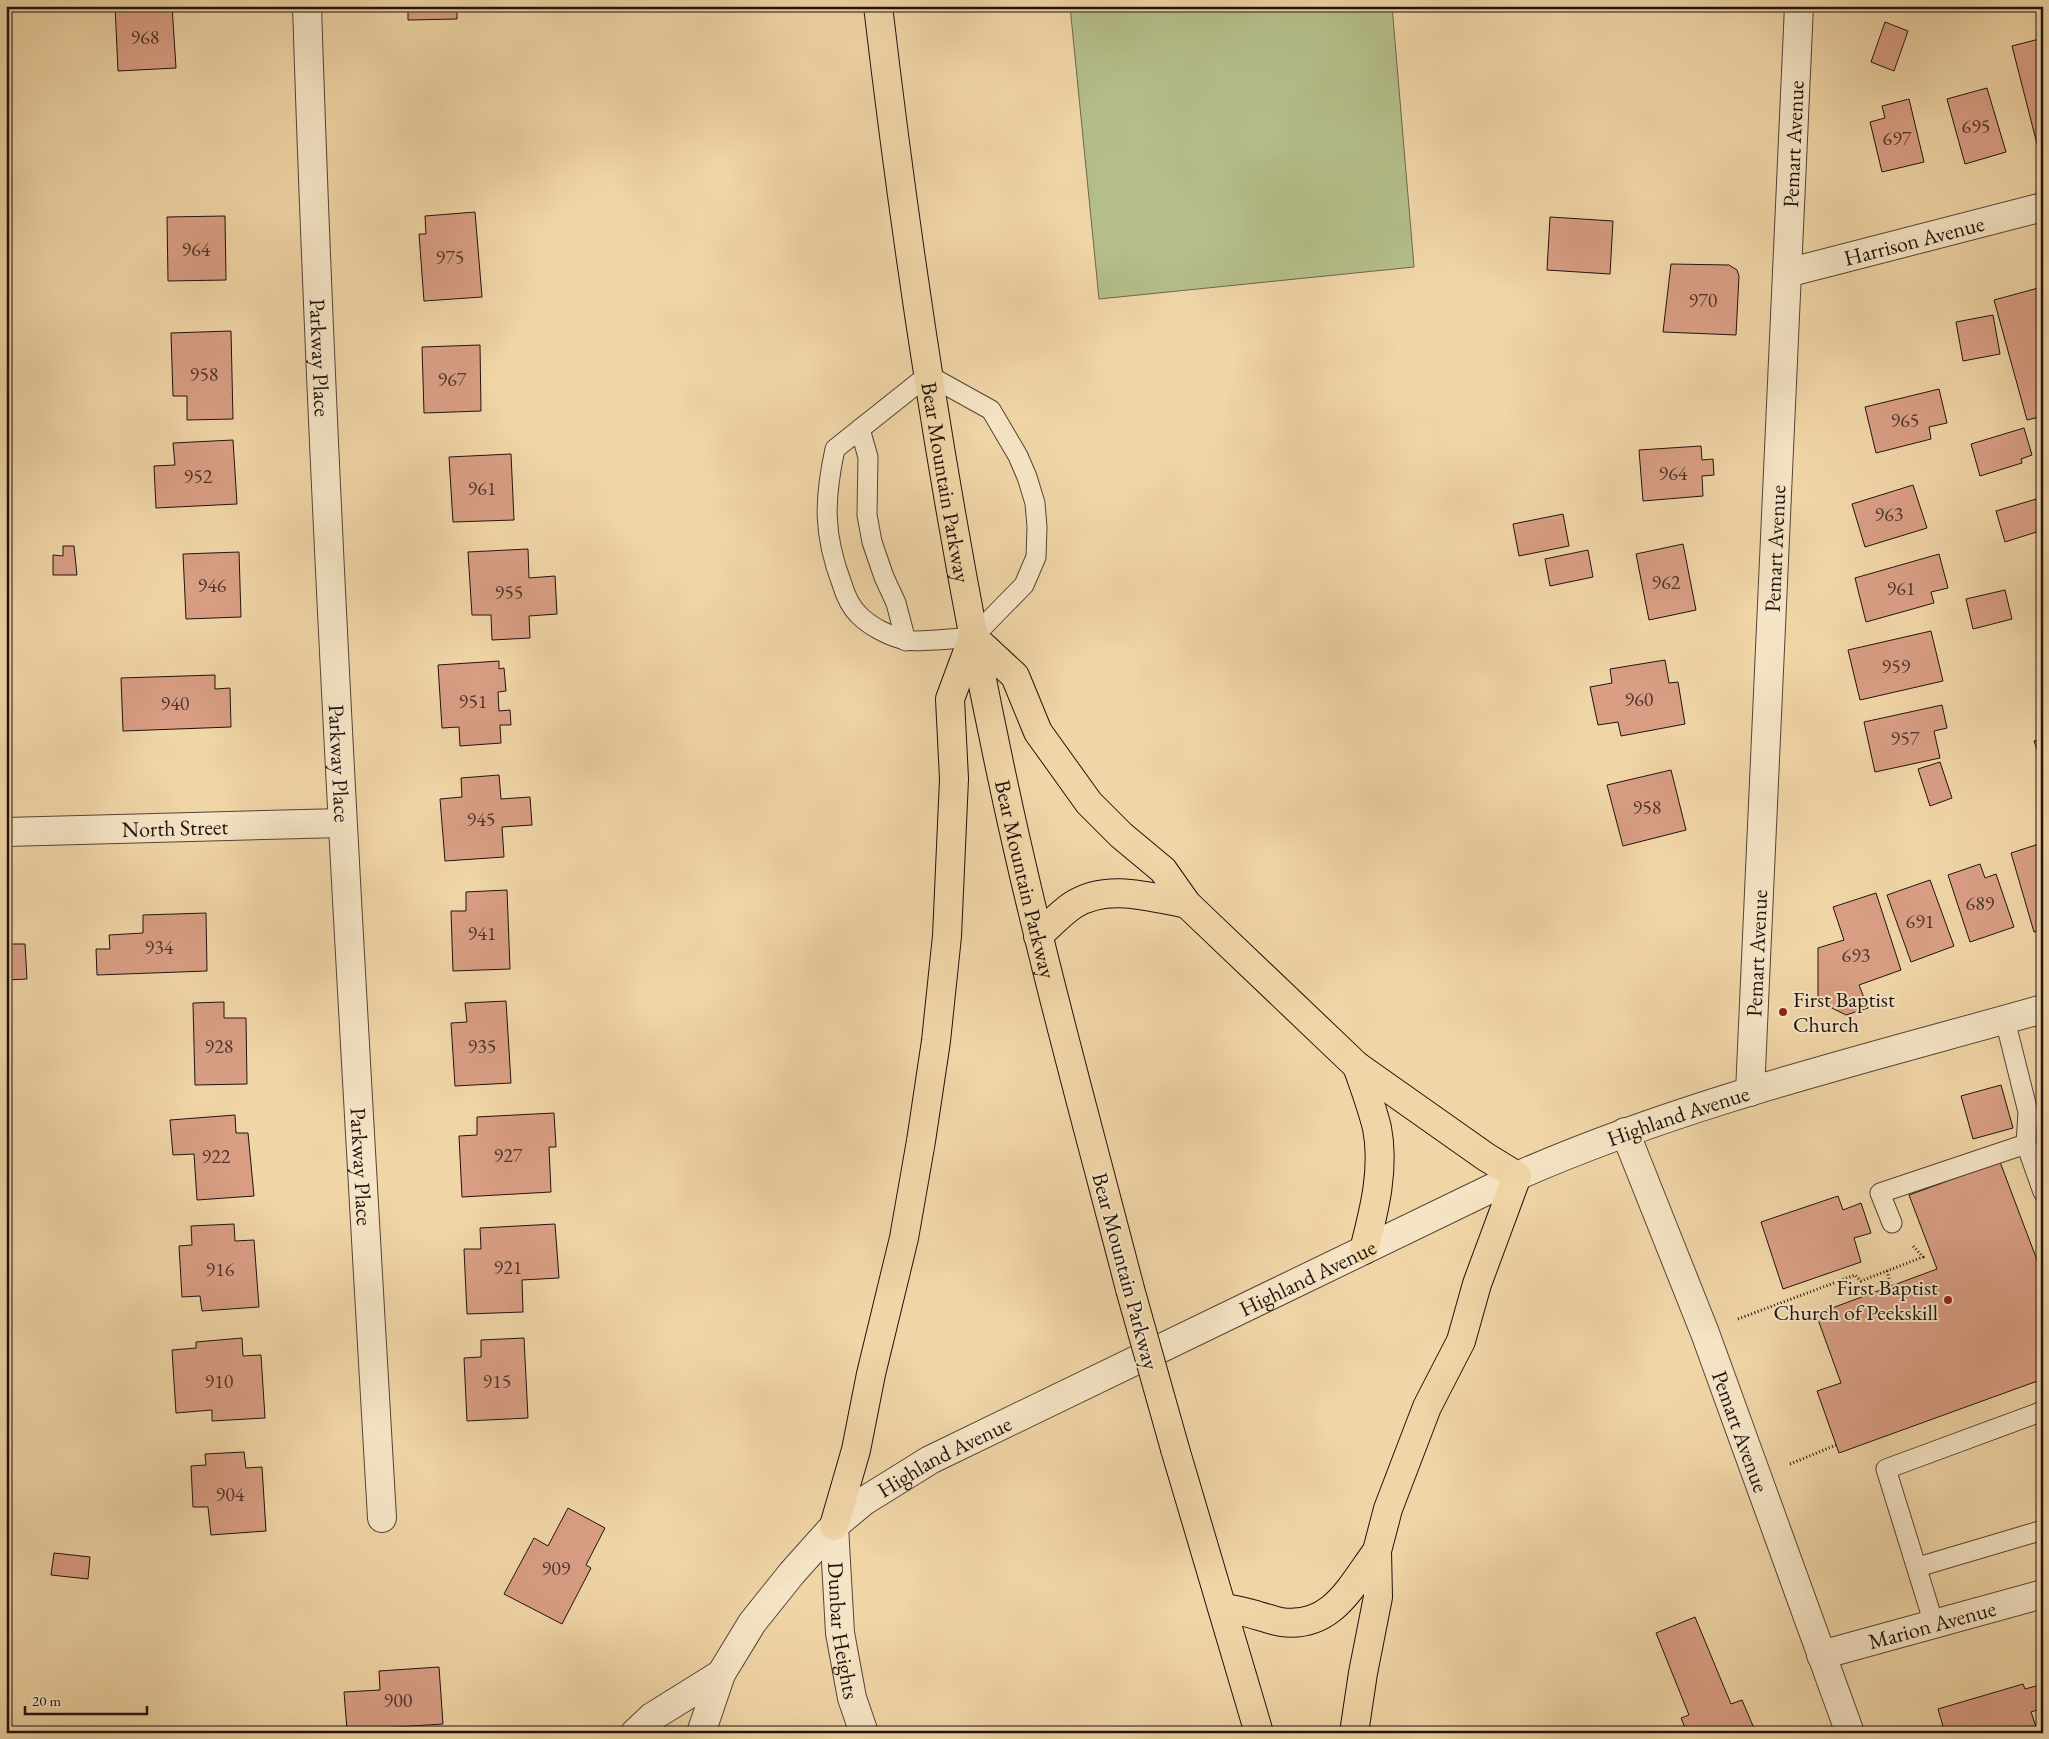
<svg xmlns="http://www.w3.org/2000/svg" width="2049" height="1739" viewBox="0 0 2049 1739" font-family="'EB Garamond',serif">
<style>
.green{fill:#b4be8a;stroke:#6a684c}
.building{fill:#d99e84;stroke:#1f130f}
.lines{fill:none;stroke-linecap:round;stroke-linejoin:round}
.service-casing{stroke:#534435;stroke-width:21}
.minor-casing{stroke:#534435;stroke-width:30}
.tertiary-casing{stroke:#534435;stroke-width:30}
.trunk-casing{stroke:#1f130f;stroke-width:30}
.path{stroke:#1f130f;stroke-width:3;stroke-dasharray:1 2.5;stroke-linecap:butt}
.service{stroke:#f5e4c5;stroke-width:19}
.minor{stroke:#f5e4c5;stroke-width:28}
.tertiary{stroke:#f5e4c5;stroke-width:28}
.trunk{stroke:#f0d5a6;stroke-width:28}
.trunk-bridge-casing{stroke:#1f130f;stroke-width:30;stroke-linecap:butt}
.trunk-bridge{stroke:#f0d5a6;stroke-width:28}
.poi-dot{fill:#8f2418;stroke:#f5e4c5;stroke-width:2}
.labels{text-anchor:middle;stroke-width:4;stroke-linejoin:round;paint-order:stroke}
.number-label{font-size:20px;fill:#4e362c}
.street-label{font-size:22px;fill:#1f130f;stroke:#f5e4c5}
.poi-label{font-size:22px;fill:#1f130f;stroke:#f5e4c5;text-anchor:start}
</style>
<rect width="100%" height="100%" fill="#f0d5a6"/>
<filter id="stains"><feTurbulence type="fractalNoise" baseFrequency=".004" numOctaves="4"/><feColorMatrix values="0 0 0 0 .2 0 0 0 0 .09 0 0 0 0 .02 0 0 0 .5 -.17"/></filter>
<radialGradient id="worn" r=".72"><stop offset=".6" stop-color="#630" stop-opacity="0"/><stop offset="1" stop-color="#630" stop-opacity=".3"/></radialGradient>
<path class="green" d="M1070 6H1392L1414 267 1099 299Z"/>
<g class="building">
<path d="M115 6H172L176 68 118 71Z"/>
<path d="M408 6H457V19L408 20Z"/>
<path d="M1885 22 1908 31 1894 71 1871 62Z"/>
<path d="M2043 38V142L2037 144 2012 46Z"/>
<path d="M1987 88 2006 152 1965 164 1947 99Z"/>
<path d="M1909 99 1924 162 1882 172 1870 122 1885 118 1882 106Z"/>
<path d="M475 212 482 297 424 301 419 234H426L425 216Z"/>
<path d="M225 216 226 280 168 281 167 217Z"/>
<path d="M1550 217 1613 221 1610 274 1547 270Z"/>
<path d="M1671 264 1729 265 1737 270 1739 276 1736 335 1663 332Z"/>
<path d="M2042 287 2043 416 2027 420 1994 300Z"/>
<path d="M1993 315 2000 354 1963 361 1956 322Z"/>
<path d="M231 331 233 419 187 420V396H173L171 333Z"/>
<path d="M480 345 481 411 424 413 422 347Z"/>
<path d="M1939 389 1947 423 1929 427 1931 439 1876 453 1865 407Z"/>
<path d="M2024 428 2032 455 2021 459 2022 463 1980 476 1971 444Z"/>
<path d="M233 440 237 504 156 508 154 466 175 465 173 443Z"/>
<path d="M1701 446 1702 460 1713 459 1714 475 1702 476 1703 496 1643 501 1639 450Z"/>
<path d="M511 454 514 520 453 522 449 457Z"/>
<path d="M1913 485 1927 528 1865 547 1852 504Z"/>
<path d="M2043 497V530L2005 542 1996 511Z"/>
<path d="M1563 514 1569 546 1519 556 1513 524Z"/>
<path d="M1683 544 1696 610 1649 620 1636 554Z"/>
<path d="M63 546H74L77 575H53V555L63 556Z"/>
<path d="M528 549 529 578 555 576 557 614 529 616 530 638 492 640 491 615H472L468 552Z"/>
<path d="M1588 550 1593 577 1550 586 1545 559Z"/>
<path d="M239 552 241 617 186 619 183 554Z"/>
<path d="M1939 554 1948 588 1931 592 1934 603 1866 622 1855 578Z"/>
<path d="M2005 590 2012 619 1973 629 1966 599Z"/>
<path d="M1931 631 1943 681 1860 700 1848 650Z"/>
<path d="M1665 660 1669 683 1678 682 1685 724 1621 736 1618 722 1598 725 1590 687 1612 683 1610 669Z"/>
<path d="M499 661V669L504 668 506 691 498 692 499 711 510 710 511 725H500L501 743 460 746 459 727 442 728 438 665Z"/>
<path d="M215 675V689L230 688 231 727 123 731 121 678Z"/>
<path d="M1942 705 1947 728 1934 731 1940 758 1875 772 1864 722Z"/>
<path d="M2043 738V766L2034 741Z"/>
<path d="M1940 762 1952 798 1930 806 1918 769Z"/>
<path d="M1671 770 1686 830 1623 846 1607 785Z"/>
<path d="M499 775 501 799 530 797 532 825 502 827 504 857 445 861 440 799 462 797 461 778Z"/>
<path d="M2039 844 2043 856V930L2034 932 2011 853Z"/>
<path d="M1980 864 1985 878 1996 874 2014 927 1970 942 1948 875Z"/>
<path d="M1930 880 1954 946 1911 962 1887 895Z"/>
<path d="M507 890 510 969 453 971 451 911H466V892Z"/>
<path d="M1876 893 1901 970 1859 985 1868 1008 1846 1015 1818 1001V948L1844 940 1833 907Z"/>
<path d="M206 913 207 971 97 975 96 949H110L109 935 143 933V915Z"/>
<path d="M6 944H25L27 979 6 980Z"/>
<path d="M506 1001 511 1083 455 1086 451 1023 467 1022 465 1003Z"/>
<path d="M224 1002V1018H246L247 1084 195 1085 193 1003Z"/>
<path d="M2001 1085 2013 1128 1973 1139 1961 1096Z"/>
<path d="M554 1113 556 1147H549L551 1192 462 1197 459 1136 477 1135V1117Z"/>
<path d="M235 1115 236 1133H248L254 1196 197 1200 194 1154 173 1155 170 1120Z"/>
<path d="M2000 1162 2043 1276V1379L1839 1453 1817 1391 1841 1383 1816 1314 1937 1269 1909 1195Z"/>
<path d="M1838 1196 1843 1210 1861 1203 1871 1233 1854 1238 1861 1262 1783 1289 1761 1222Z"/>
<path d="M234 1224 235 1241 254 1240 259 1307 202 1311 200 1296 182 1297 179 1246 192 1245 191 1226Z"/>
<path d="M555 1224 559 1278 522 1280 523 1312 467 1314 464 1249H481L480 1228Z"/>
<path d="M242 1338 243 1356 261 1355 265 1418 212 1421V1410L176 1413 172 1350 196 1348V1342Z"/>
<path d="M524 1338 528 1418 467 1421 464 1358 481 1357V1340Z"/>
<path d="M244 1452 246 1468 262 1467 266 1531 211 1535 208 1507H193L191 1466 206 1465 205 1454Z"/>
<path d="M568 1508 605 1528 586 1565 591 1568 562 1624 504 1594 534 1538 548 1546Z"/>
<path d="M54 1553 90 1557 88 1579 51 1575Z"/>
<path d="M1695 1617 1731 1704 1742 1700 1756 1733H1687L1681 1718 1689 1715 1656 1633Z"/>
<path d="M439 1667 443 1724 347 1730 344 1692 380 1690 379 1671Z"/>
<path d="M2023 1684 2025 1689 2040 1685 2043 1695V1708L2031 1712 2038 1733H1945L1938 1709Z"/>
<path d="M205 1729V1733H139V1732Z"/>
</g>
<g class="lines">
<defs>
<g id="service">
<path d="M928 375 991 410 1018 456 1027 477 1035 503 1037 527 1036 557 1024 585 973 637C959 638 915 643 905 640 889 636 869 626 858 614 851 607 845 594 842 584 823 534 824 500 835 449Z"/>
<path d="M860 429 868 457 867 515 872 542 884 577 896 603 906 641"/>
<path d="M2005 1020 2028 1112 2026 1144 2043 1192"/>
<path d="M1892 1223 1880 1193 2026 1144"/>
<path d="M1918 1567 2043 1530"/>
<path d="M1934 1624 1886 1469 2043 1411"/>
</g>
<g id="minor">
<path id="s1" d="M307 6C323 510 353 1014 382 1518"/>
<path id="s2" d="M1787 273 2043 207"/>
<path id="s3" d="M6 832 342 823"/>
<path id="s4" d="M1750 1092 1799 6"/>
<path id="s5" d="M1625 1132 1705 1333 1850 1733"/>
<path id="s6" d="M834 1526 840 1633 852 1698 864 1733"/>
<path id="s7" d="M1821 1655 2043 1594"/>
<path d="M635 1733 652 1717 721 1674"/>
</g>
<g id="tertiary">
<path id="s8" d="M701 1733 721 1674 752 1623 792 1573 834 1526 864 1501 930 1460 1517 1176C1685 1102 1866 1059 2043 1009"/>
</g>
<g id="trunk">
<path id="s9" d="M878 6C909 269 949 532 1005 791 1041 958 1087 1123 1130 1289"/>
<path d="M973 637 1015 676 1038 732 1089 803 1121 835 1163 870 1187 904 1357 1066 1486 1157 1517 1176 1477 1284 1461 1341 1427 1407 1388 1509 1377 1551 1378 1597 1363 1673 1354 1733"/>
<path d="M1038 936C1049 926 1061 913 1073 905 1107 883 1150 897 1187 904"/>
<path d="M1357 1066C1364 1086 1372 1107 1377 1128 1385 1169 1374 1211 1364 1250"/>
<path d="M1175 1449 1259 1733"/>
<path d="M834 1526 856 1450 871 1374 904 1238 921 1141 936 1041 947 936 954 779 950 699 973 637"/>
<path d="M1222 1607C1234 1610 1247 1612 1259 1616 1267 1618 1274 1621 1281 1622 1332 1629 1351 1586 1377 1551"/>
</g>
</defs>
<use href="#service" class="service-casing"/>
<use href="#minor" class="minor-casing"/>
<use href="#tertiary" class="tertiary-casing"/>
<use href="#trunk" class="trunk-casing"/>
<g class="path">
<path d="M1887 1271 1891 1286"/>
<path d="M1738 1319 1855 1275 1861 1281 1923 1257 1912 1245"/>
<path d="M1790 1464 1836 1445"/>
</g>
<use href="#service" class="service"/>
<use href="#minor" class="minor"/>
<use href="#tertiary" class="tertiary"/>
<use href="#trunk" class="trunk"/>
<defs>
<path id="trunk-bridge" d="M1130 1289 1175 1449"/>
</defs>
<use href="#trunk-bridge" class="trunk-bridge-casing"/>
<use href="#trunk-bridge" class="trunk-bridge"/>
</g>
<g class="poi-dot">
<circle cx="1783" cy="1012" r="5"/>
<circle cx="1948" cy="1300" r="5"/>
</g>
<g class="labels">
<g class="number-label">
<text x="145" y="44">968</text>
<text x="1976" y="133">695</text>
<text x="1897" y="145">697</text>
<text x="196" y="256">964</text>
<text x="450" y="264">975</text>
<text x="1703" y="307">970</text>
<text x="204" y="381">958</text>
<text x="452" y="386">967</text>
<text x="1905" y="427">965</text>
<text x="1673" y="480">964</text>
<text x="198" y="483">952</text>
<text x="482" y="495">961</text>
<text x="1889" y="521">963</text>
<text x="1666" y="589">962</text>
<text x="212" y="592">946</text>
<text x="1901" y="595">961</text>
<text x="509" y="599">955</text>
<text x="1896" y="673">959</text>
<text x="1639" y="706">960</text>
<text x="473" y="708">951</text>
<text x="175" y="710">940</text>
<text x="1905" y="745">957</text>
<text x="1647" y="814">958</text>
<text x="481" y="826">945</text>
<text x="1980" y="910">689</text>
<text x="1920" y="928">691</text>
<text x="482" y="940">941</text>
<text x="159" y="954">934</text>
<text x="1856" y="962">693</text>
<text x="219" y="1053">928</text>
<text x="482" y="1053">935</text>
<text x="508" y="1162">927</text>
<text x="216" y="1163">922</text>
<text x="508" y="1274">921</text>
<text x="220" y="1276">916</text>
<text x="219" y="1388">910</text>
<text x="497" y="1388">915</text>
<text x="230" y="1501">904</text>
<text x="556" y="1575">909</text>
<text x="398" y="1707">900</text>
</g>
<g class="street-label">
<text dy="8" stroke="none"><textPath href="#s4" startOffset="949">Pemart Avenue</textPath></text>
<text dy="8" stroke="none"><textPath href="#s2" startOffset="131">Harrison Avenue</textPath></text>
<text dy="8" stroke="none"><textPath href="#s1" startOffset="352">Parkway Place</textPath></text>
<text dy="8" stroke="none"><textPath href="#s9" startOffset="481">Bear Mountain Parkway</textPath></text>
<text dy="8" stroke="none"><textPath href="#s4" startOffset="544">Pemart Avenue</textPath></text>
<text dy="8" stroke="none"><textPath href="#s1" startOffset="758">Parkway Place</textPath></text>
<text dy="8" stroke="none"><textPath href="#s3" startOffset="169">North Street</textPath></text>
<text dy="8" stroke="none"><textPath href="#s9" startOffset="886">Bear Mountain Parkway</textPath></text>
<text dy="8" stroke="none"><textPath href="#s4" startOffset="139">Pemart Avenue</textPath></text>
<text dy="8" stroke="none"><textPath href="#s8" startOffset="1190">Highland Avenue</textPath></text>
<text dy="8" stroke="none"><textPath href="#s1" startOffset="1162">Parkway Place</textPath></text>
<text transform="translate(1126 1271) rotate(75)" y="8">Bear Mountain Parkway</text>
<text dy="8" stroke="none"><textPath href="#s8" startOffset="785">Highland Avenue</textPath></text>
<text dy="8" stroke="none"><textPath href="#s5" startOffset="321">Pemart Avenue</textPath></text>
<text dy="8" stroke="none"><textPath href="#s8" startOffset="380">Highland Avenue</textPath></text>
<text dy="8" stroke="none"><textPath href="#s7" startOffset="115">Marion Avenue</textPath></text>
<text dy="8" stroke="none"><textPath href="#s6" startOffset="105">Dunbar Heights</textPath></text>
</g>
<g class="poi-label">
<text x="1793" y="1007">First Baptist<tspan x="1793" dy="25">Church</tspan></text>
<text x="1938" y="1295" text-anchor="end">First Baptist<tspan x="1938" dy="25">Church of Peekskill</tspan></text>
</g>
</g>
<rect width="2049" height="1739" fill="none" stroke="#f0d5a6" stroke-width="25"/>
<rect x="8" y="8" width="2034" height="1724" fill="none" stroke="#1f130f" stroke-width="2.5"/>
<rect x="12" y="12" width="2024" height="1714" fill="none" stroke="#1f130f"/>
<path d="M25 1706v8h122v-8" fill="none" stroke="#1f130f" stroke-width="2.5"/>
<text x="32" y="1706" font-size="15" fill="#1f130f" stroke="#f5e4c5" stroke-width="4" paint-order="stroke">20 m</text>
<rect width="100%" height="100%" filter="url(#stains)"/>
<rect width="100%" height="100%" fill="url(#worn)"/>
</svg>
